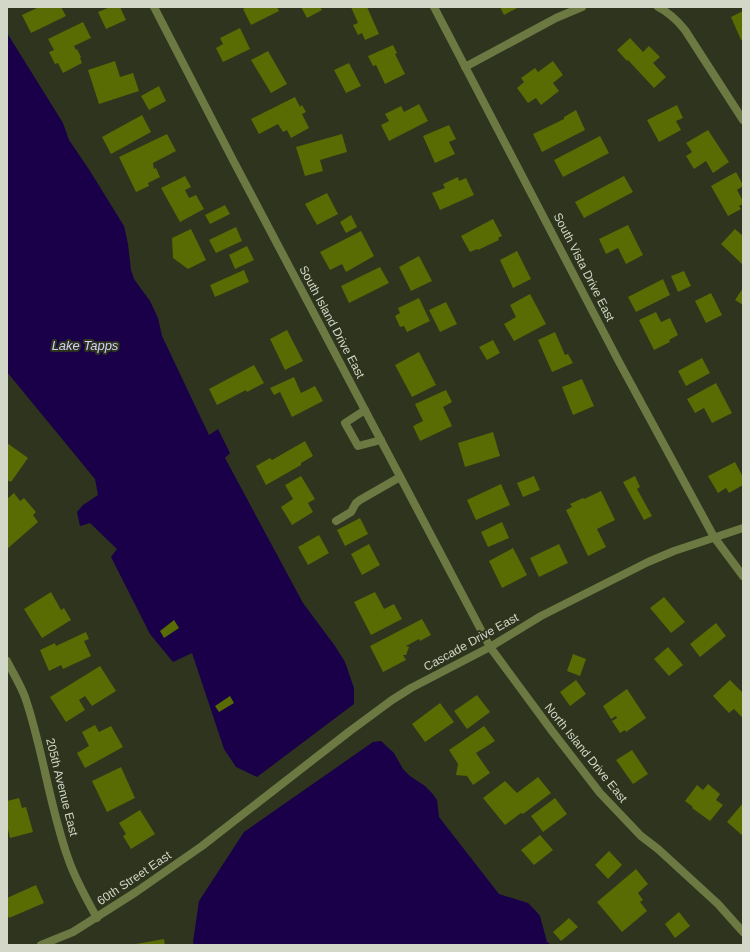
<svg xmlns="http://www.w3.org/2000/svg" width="750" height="952" viewBox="0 0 750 952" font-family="Arial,sans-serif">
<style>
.water{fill:#190048}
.building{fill:#596b03}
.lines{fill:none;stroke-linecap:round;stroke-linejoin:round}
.service{stroke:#6c7942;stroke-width:8}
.minor{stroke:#6c7942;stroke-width:8}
.labels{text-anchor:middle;stroke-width:4;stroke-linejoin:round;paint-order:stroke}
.street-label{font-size:12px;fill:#d2d7c8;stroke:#2e341d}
.water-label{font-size:13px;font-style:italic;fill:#d1cffa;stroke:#2e341d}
</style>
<rect width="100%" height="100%" fill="#2e341d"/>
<g class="water">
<path d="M7 33 63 123 69 140 90 171 124 226 128 244 131 270 134 279 150 301 158 318 162 336 209 435 218 429 230 453 225 458 303 603 335 646 345 662 354 688V704L257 777 236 767 224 749 192 653 173 662 150 634 111 557 117 549 90 523 80 526 77 512 83 505 98 495 95 479 7 372Z"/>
<path d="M381 741 394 753 403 769 410 776 425 786 432 793 437 800 439 817 499 894 528 903 534 909 540 916 547 942 552 945H194L193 942 199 901 244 832 373 742Z"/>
</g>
<g class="building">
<path d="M39 7H61L66 16 31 33 22 15Z"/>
<path d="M110 7H120L126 20 106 29 98 12Z"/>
<path d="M247 7H277L279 11 251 25 243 9Z"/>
<path d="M301 7H320L322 10 307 18Z"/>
<path d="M351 7H367L379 34 365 40 362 33 358 35 353 25 358 23Z"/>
<path d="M500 7H519L504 15Z"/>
<path d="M743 11V39L741 40 731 17Z"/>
<path d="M83 22 91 38 74 46 76 50 77 49 81 57 80 58 82 63 63 73 58 63 55 64 49 52 54 50 48 39Z"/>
<path d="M240 28 250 49 223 62 216 48 223 44 220 38Z"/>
<path d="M630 38 643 52 649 46 660 57 653 63 666 77 654 88 628 60 627 61 617 50Z"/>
<path d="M393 45 397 53 395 54 405 74 385 84 376 65 373 66 368 56Z"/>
<path d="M268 51 287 84 271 93 251 60Z"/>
<path d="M115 61 120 77 133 73 139 91 99 104 88 70Z"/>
<path d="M553 61 563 75 553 83 559 91 541 105 536 98 528 103 517 88 524 82 521 78 535 68 538 72Z"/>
<path d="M349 63 361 86 346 93 334 70Z"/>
<path d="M159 86 166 101 149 110 141 96Z"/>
<path d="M295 97 300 107 302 105 306 112 302 114 309 128 291 138 287 130 283 132 278 124 259 134 251 119Z"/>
<path d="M419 104 428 121 389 141 381 125 389 121 385 114 401 106 404 112Z"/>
<path d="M677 105 683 118 676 121 681 130 659 142 647 120Z"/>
<path d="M576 110 585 130 542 152 533 134 564 119V117Z"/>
<path d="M142 115 151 132 111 154 102 137Z"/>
<path d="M449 125 456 139 449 142 455 154 435 163 423 136Z"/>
<path d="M708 130 729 162 713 173 706 161 694 169 686 156 692 152 686 143Z"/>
<path d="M167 134 176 151 153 163 154 169 156 168 160 177 148 183 149 186 136 192 119 157Z"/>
<path d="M342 134 347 152 320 160 323 171 305 176 296 147Z"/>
<path d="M600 136 609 153 563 177 554 160Z"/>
<path d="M736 172 743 185V186L737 190 743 201V204L739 206 741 209 728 216 711 186Z"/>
<path d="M185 176 191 187 185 190 189 198 196 195 204 209 180 222 161 188Z"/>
<path d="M624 176 633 192 584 218 575 202Z"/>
<path d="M458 177 459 181 466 178 474 195 440 210 432 193 445 188 443 184Z"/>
<path d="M327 193 338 214 317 225 305 204Z"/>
<path d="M225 205 230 214 210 224 205 215Z"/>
<path d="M351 215 357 227 346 233 340 222Z"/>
<path d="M493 219 502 236 498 238 499 240 478 250 477 249 470 252 461 236Z"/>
<path d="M628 225 643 255 626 264 618 248 606 254 599 239Z"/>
<path d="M236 227 242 241 216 253 209 240Z"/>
<path d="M191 229 206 260 188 269 173 258 172 238Z"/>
<path d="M735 229 743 236V265L721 244Z"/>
<path d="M361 231 374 256 346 272 342 264 330 270 320 252Z"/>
<path d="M247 246 254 260 235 269 229 255Z"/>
<path d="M517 251 531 279 513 288 500 260Z"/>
<path d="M419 256 432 281 411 291 399 267Z"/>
<path d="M380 267 389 283 349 303 341 286Z"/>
<path d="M244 270 249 282 215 297 210 285Z"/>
<path d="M684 271 691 286 678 292 671 276Z"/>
<path d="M663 279 670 295 636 312 628 297Z"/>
<path d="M743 288V305L735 300Z"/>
<path d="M711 293 722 315 706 323 695 301Z"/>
<path d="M530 294 546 324 514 341 504 324 516 317 510 305Z"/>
<path d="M419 298 430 321 407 332 404 326 400 327 395 316 400 313 398 308Z"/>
<path d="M446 302 457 324 440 332 429 310Z"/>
<path d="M656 312 661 322 670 318 678 335 669 340 670 342 654 350 639 320Z"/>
<path d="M287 330 303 361 285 370 270 339Z"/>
<path d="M555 332 565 355 568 354 573 363 552 372 538 340Z"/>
<path d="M493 340 500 353 487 360 479 347Z"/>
<path d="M419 352 436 385 412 397 395 365Z"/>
<path d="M702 358 710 373 686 386 678 371Z"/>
<path d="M254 365 264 383 247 392 246 390 217 405 209 389Z"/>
<path d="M294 377 301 393 315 386 323 401 292 417 280 392 274 395 270 388Z"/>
<path d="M582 379 594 406 573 415 562 387Z"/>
<path d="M716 383 732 413 712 423 704 408 695 413 687 399Z"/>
<path d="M446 390 452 402 443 407 452 426 420 441 413 426 423 421 415 404Z"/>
<path d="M493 432 500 456 465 467 458 443Z"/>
<path d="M305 441 313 456 301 463V465L266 485 256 466 270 458 272 460Z"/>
<path d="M7 443 28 458 11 482 7 480Z"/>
<path d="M735 462 743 477V485L729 493 726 488 718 493 708 476Z"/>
<path d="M301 476 315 499 308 503 313 512 292 525 281 507 293 499 285 485Z"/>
<path d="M534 476 540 490 523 497 517 483Z"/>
<path d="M635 476 640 487 637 489 652 516 644 520 623 482Z"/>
<path d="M501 484 510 505 476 520 467 500Z"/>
<path d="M601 491 615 520 597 529 606 547 588 556 566 510 572 507 570 504 583 498 584 499Z"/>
<path d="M14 493 20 501 24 498 36 512 33 515 38 522 7 549V499Z"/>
<path d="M360 518 368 534 345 546 337 530Z"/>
<path d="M502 522 509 538 488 547 481 532Z"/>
<path d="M319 535 329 553 308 565 298 547Z"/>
<path d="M369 544 380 565 362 575 351 554Z"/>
<path d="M559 544 568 563 539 577 530 558Z"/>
<path d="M513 548 527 575 502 588 489 561Z"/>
<path d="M51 592 61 610 64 608 71 620 42 638 24 609Z"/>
<path d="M375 592 384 609 394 604 402 619 371 635 354 602Z"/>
<path d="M664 597 685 622 671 633 650 608Z"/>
<path d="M422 619 431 635 420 641 419 639 406 646 409 647 406 655H403L406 660 383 672 370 646Z"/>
<path d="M174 620 179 628 164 638 160 631Z"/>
<path d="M716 623 726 636 700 657 690 644Z"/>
<path d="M86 632 89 639 84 641 91 656 63 669 61 665 49 671 40 650 55 643 56 646Z"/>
<path d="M668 647 683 665 669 676 654 659Z"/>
<path d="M573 654 586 659 580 676 567 671Z"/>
<path d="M100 666 116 691 92 706 85 696 79 700 85 710 66 722 50 697Z"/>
<path d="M576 680 586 694 570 706 560 692Z"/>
<path d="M730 680 743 693V718L734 709 729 713 713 696Z"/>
<path d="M627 689 646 718 626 732 625 730 620 733 612 721 617 718 616 716 611 719 603 706Z"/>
<path d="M477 695 490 712 467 729 454 711Z"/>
<path d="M230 696 234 703 219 712 215 706Z"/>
<path d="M440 703 454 722 425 742 412 724Z"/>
<path d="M95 725 99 732 111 726 123 747 85 768 77 753 89 746 82 732Z"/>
<path d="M484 726 495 741 476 753 490 773 473 785 467 776 456 775 458 764 449 750Z"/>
<path d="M632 750 648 774 633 784 616 760Z"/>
<path d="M121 767 135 798 107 812 92 781Z"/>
<path d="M538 777 551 793 523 814 521 813 505 825 483 798 505 781 517 793Z"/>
<path d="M708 784 720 794 716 800 723 805 710 821 692 808 693 807 685 801 697 785 703 790Z"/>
<path d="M19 798 22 808 26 807 33 832 10 838 7 825V801Z"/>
<path d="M555 798 567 814 543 832 531 816Z"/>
<path d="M743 803V836L727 822Z"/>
<path d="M140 810 155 834 131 849 123 836 126 834 119 823Z"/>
<path d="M540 835 553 850 534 865 521 850Z"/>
<path d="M609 851 622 865 608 879 595 865Z"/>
<path d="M636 869 648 884 638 893 643 900 640 902 647 911 622 932 597 902Z"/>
<path d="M36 885 44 903 9 918 7 914V898Z"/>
<path d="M679 912 690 926 675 938 665 924Z"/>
<path d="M569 918 578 927 561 941 553 932Z"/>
<path d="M164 939 165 945H136V944Z"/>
</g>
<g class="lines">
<g class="service">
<path d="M365 410 345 423 358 446 381 440"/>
<path d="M336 521 351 512 356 503 360 500 400 477"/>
</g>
<g class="minor">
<path d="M154 7 234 162 490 647 552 731 600 793 641 836 658 849 718 904 743 932"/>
<path d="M434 7 618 360 714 537 743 576"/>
<path d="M658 7C670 13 677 20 685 30L743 120"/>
<path d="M465 67 556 18 582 7"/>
<path d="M7 661C13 673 20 684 25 697 43 749 49 805 68 858 75 879 86 898 97 918"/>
<path d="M41 945 73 932 136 892 202 846 350 731 392 700 411 688 490 647 541 616 648 562 674 551 743 528"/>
</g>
</g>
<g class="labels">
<g class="street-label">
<text transform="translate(584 267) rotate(63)" y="4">South Vista Drive East</text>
<text transform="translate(332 322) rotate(62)" y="4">South Island Drive East</text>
<text transform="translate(471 642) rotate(-29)" y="4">Cascade Drive East</text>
<text transform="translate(586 753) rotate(51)" y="4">North Island Drive East</text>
<text transform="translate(62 787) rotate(76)" y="4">205th Avenue East</text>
<text transform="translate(134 878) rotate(-34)" y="4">60th Street East</text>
</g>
<g class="water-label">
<text x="85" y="350">Lake Tapps</text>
</g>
</g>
<rect width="750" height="952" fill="none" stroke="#d2d7c8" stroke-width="16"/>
</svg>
